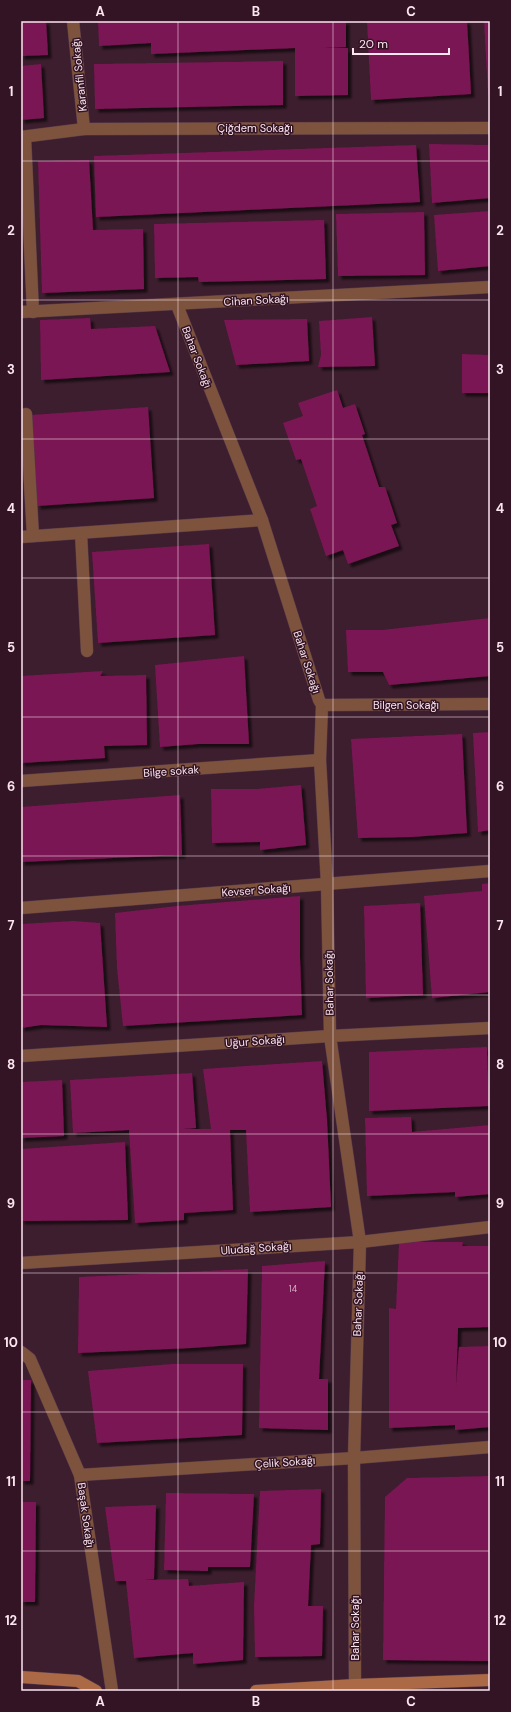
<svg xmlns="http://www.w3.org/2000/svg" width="511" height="1712" viewBox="0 0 511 1712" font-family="'DM Sans',sans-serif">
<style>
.building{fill:#7a1553;filter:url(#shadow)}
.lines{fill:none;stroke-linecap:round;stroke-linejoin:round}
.lane-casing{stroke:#583a49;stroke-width:13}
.street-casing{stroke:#583a49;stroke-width:13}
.secondary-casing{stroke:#583a49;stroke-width:13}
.lane{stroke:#7e533d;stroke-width:12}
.street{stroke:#7e533d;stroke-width:12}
.secondary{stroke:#ac6945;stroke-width:12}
.grid{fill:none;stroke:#fbe5ef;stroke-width:1;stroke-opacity:0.55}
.labels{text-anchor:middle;stroke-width:3;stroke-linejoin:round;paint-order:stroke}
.number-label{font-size:9px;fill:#dbb1c8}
.street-label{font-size:11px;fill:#fbe5ef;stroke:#321424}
.neatline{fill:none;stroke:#fbe5ef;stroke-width:1.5}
.grid-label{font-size:13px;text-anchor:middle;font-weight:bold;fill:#fbe5ef}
</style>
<defs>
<filter id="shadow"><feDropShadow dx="3.5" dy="3.5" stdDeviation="1" flood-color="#0009"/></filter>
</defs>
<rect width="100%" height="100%" fill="#3d1e2e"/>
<g class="building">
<path d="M21 21H46L48 55 21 56Z"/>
<path d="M98 21H346V47L322 48H348V95L295 96V48L151 54V43L99 46Z"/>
<path d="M367 21H467L471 94 371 100Z"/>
<path d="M484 21H490V94H488Z"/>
<path d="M283 61V105L95 109 94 64Z"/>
<path d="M41 64 44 118 21 120V66Z"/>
<path d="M429 144 490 145V198L432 203Z"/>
<path d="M416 145 420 202 96 217 94 156Z"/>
<path d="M89 160 93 230 143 229 144 289 42 293 38 161Z"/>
<path d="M490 211V266L438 271 434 215Z"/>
<path d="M424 212 425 275 338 276 336 214Z"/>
<path d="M324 220 326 279 199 282 198 277 155 278 154 224Z"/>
<path d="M372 317 375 366 318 367 321 355 319 321Z"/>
<path d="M90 318 91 329 155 326 170 372 41 380 40 320Z"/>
<path d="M307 319 309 361 236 365 224 320Z"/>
<path d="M462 354 490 355V393H462Z"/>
<path d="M337 390 343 408 355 404 365 434 362 435 379 487H385L397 523 391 525 399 546 348 564 343 550 326 556 310 509 317 506 301 459 296 460 283 423 303 416 298 403Z"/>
<path d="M148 407 154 498 37 506 31 415Z"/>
<path d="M209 544 215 635 98 643 92 552Z"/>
<path d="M490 618V676L389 685 383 672H348L346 630H382Z"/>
<path d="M244 656 249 744H198L160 747 155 665Z"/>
<path d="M103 671 100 676 146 675 147 745 104 746 105 758 21 763V676Z"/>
<path d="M490 732V830L478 832 473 733Z"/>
<path d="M462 734 467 833 411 837 358 838 351 739Z"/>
<path d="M301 785 306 845 260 850V842L212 843 211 789H257Z"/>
<path d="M180 795 182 855 21 862V807Z"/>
<path d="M490 883V992L432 998 424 896 482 891V884Z"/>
<path d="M300 896V958L302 1015 123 1026 117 968 115 913 177 906Z"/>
<path d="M420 903 423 995 366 998 364 906Z"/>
<path d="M73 921 100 923 107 1027 41 1025 21 1028V924Z"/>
<path d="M487 1047 489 1106 369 1111V1052Z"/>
<path d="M322 1061 327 1120 331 1207 250 1212 246 1130H230L233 1210 184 1213V1220L135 1223 129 1130 73 1133 70 1080 192 1073 196 1128 183 1129H211L203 1069Z"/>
<path d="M62 1080 64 1136 21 1138V1082Z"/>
<path d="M411 1117 412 1132 490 1125V1194L455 1197V1192L367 1196 365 1118Z"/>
<path d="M125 1142 128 1220 21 1221V1149Z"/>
<path d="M399 1242H463L462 1246H490V1327L458 1328 456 1386 459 1347 490 1346V1427L455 1430V1425L389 1428V1308L396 1309Z"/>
<path d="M325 1261 319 1379H328V1430L259 1428 262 1266Z"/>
<path d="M248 1269 246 1344 191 1348 78 1353 79 1277Z"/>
<path d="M172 1364H243L242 1435 97 1443 88 1371Z"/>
<path d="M21 1380H31L30 1481H21Z"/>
<path d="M490 1476V1661L383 1660 385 1497 407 1478Z"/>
<path d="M321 1489 320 1544 311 1545 308 1606H323L322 1656 255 1657 254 1606 260 1491Z"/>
<path d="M166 1493 254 1494 250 1567H208V1571L164 1570Z"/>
<path d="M21 1502H36L35 1602H21Z"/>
<path d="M156 1505 154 1579 144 1580 188 1579 189 1586 244 1582 243 1660 193 1664V1653L134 1658 126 1581H115L105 1507Z"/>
</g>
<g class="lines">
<defs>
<g id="lane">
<path d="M26 414 33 536"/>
<path d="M81 533 87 651"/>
<path d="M21 537 262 520"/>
</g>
<g id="street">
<path d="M73 21 84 129"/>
<path d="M21 137 84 129 490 128"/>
<path d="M25 137 33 312"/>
<path d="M177 305 262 520 319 700 322 705 320 760 327 884 330 1036 360 1242 354 1458 355 1685"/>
<path d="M21 312 490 287"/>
<path d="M322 705 490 704"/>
<path d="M21 781 320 760"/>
<path d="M21 908 490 871"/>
<path d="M21 1056 330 1036 490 1028"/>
<path d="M21 1263 360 1242 490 1227"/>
<path d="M21 1352 30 1359 80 1475 112 1691"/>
<path d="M80 1475 354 1458 490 1447"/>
</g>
<g id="secondary">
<path d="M21 1677 78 1681 96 1691"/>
<path d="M256 1691 355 1685 490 1680"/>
</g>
</defs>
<use href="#lane" class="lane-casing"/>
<use href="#street" class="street-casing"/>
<use href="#secondary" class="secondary-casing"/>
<use href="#lane" class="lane"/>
<use href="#street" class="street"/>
<use href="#secondary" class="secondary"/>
</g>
<path class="grid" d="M178 21V1691M333 21V1691M21 161H490M21 300H490M21 439H490M21 578H490M21 717H490M21 856H490M21 995H490M21 1134H490M21 1273H490M21 1412H490M21 1551H490"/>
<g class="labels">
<g class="number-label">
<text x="293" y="1292">14</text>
</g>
<g class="street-label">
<text transform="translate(79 75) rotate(-96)" y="4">Karanfil Sokağı</text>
<text x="255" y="132">Çiğdem Sokağı</text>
<text transform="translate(256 300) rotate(-3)" y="4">Cihan Sokağı</text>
<text transform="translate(197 357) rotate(69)" y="4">Bahar Sokağı</text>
<text transform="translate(307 662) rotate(72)" y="4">Bahar Sokağı</text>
<text x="406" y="709">Bilgen Sokağı</text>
<text transform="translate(171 771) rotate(-4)" y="4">Bilge sokak</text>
<text transform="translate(256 890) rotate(-4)" y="4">Kevser Sokağı</text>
<text transform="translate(329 983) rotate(-91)" y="4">Bahar Sokağı</text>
<text transform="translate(255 1041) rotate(-4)" y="4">Uğur Sokağı</text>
<text transform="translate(256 1248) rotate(-4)" y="4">Uludağ Sokağı</text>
<text transform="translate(358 1304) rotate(-88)" y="4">Bahar Sokağı</text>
<text transform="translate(285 1462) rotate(-4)" y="4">Çelik Sokağı</text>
<text transform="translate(86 1515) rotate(82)" y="4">Başak Sokağı</text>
<text transform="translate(355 1628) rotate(-90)" y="4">Bahar Sokağı</text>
</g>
</g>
<rect width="511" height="1712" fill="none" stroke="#321424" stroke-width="44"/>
<path d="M353 48v6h96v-6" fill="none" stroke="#fbe5ef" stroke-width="2"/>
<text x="359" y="48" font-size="12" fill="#fbe5ef" stroke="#321424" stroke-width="3" paint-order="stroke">20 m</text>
<rect x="22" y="22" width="467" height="1668" class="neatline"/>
<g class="grid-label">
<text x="100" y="16">A</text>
<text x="256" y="16">B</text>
<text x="411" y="16">C</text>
<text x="11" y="96">1</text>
<text x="500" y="96">1</text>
<text x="11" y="235">2</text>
<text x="500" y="235">2</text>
<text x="11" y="374">3</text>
<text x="500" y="374">3</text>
<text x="11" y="513">4</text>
<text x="500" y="513">4</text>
<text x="11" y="652">5</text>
<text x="500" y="652">5</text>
<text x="11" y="791">6</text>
<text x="500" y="791">6</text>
<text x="11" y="930">7</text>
<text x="500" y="930">7</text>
<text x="11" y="1069">8</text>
<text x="500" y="1069">8</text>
<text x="11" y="1208">9</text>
<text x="500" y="1208">9</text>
<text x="11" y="1347">10</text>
<text x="500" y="1347">10</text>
<text x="11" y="1486">11</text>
<text x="500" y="1486">11</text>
<text x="11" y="1625">12</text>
<text x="500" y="1625">12</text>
<text x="100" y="1706">A</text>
<text x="256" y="1706">B</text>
<text x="411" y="1706">C</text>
</g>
</svg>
